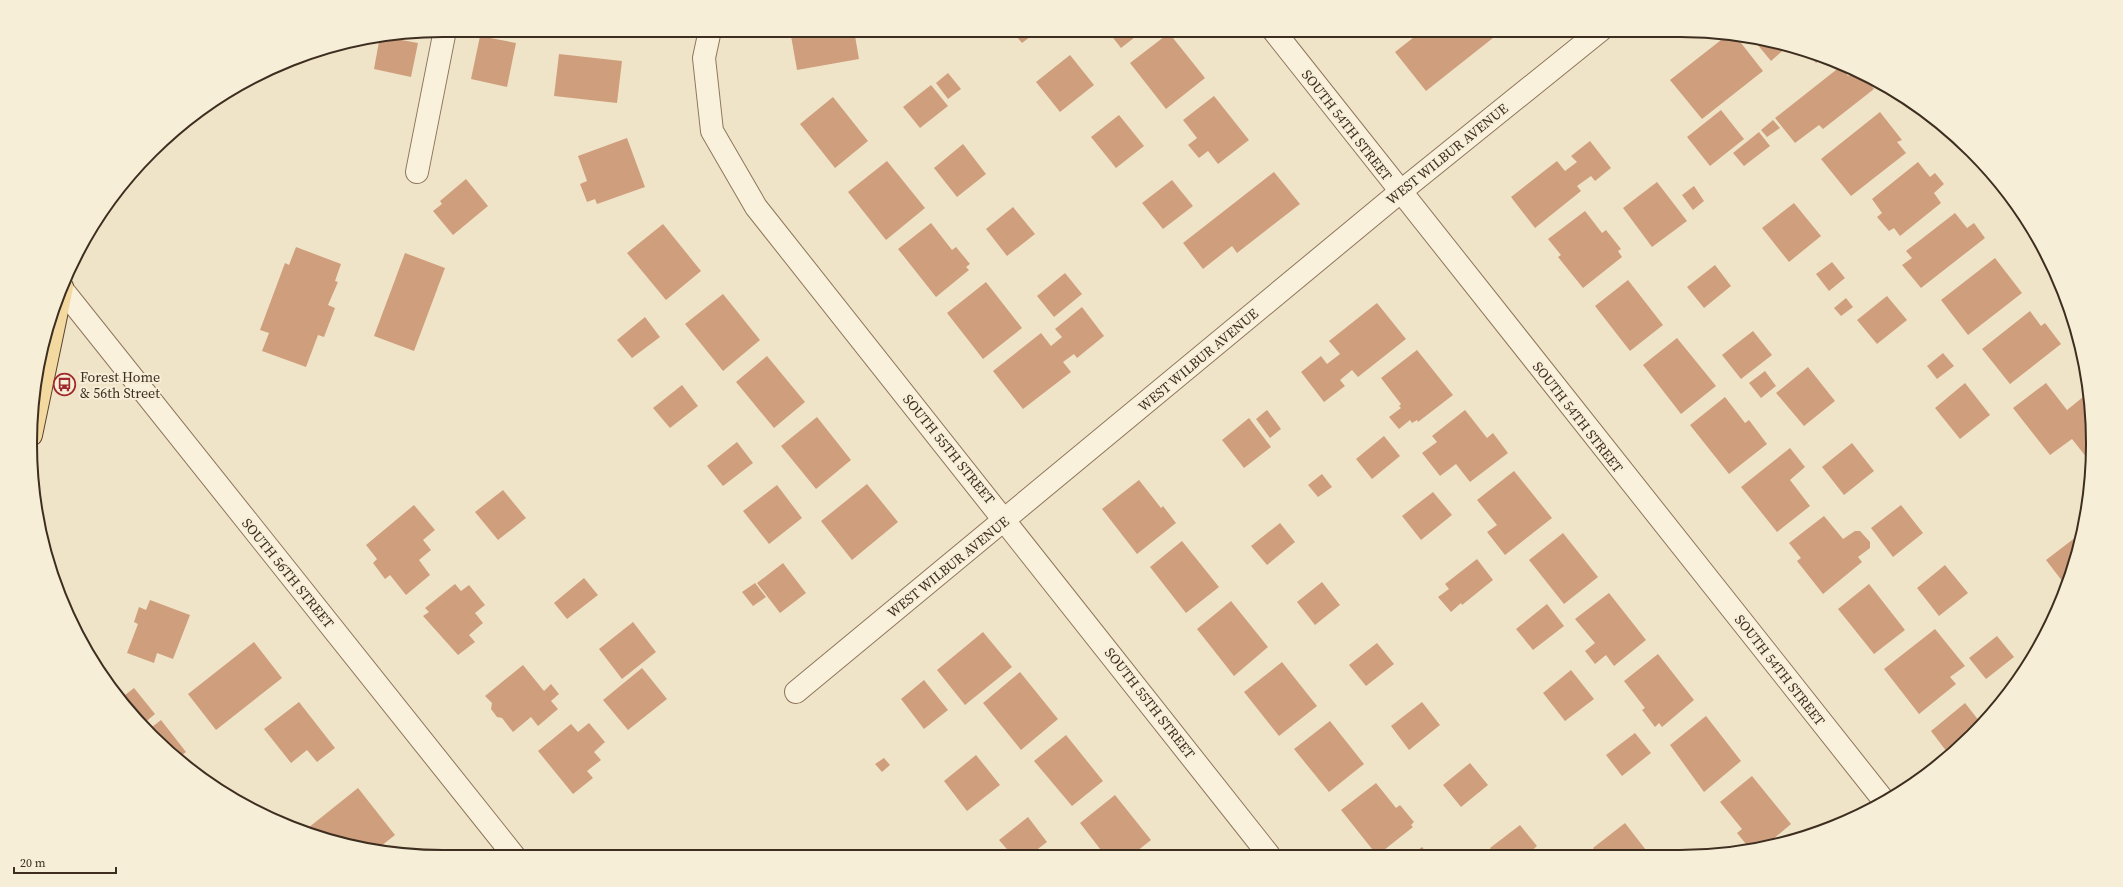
<svg xmlns="http://www.w3.org/2000/svg" width="2123" height="887" viewBox="0 0 2123 887" font-family="'Source Serif 4',serif">
<style>
.building{fill:#cf9f7d}
.lines{fill:none;stroke-linecap:round;stroke-linejoin:round}
.minor-casing{stroke:#8d765c;stroke-width:24}
.major-casing{stroke:#5b4430;stroke-width:24}
.minor{stroke:#faf1dc;stroke-width:22}
.major{stroke:#f3d9a0;stroke-width:22}
.labels{text-anchor:middle;stroke-width:4;stroke-linejoin:round;paint-order:stroke}
.street-label{font-size:14px;fill:#3d2e20;stroke:#f7eed8}
.poi-label{font-size:14px;fill:#3d2e20;stroke:#f7eed8;text-anchor:start}
.rim{fill:none;stroke:#3d2e20;stroke-width:2}
</style>
<rect width="100%" height="100%" fill="#f0e4c8"/>
<g class="building">
<path d="M790 30H854L859 59 797 70Z"/>
<path d="M1011 30H1039L1022 43Z"/>
<path d="M1107 30H1144L1121 48Z"/>
<path d="M1423 30H1503L1426 91 1395 52Z"/>
<path d="M1169 33 1205 78 1166 109 1130 63Z"/>
<path d="M1730 33 1734 34 1763 71 1702 119 1670 80Z"/>
<path d="M380 36 418 43 411 77 374 69Z"/>
<path d="M480 36 516 43 507 87 471 79Z"/>
<path d="M1752 38 1780 44 1788 46 1771 61Z"/>
<path d="M1806 50 1812 52 1824 57 1816 63Z"/>
<path d="M559 54 622 61 617 103 554 96Z"/>
<path d="M1070 55 1094 85 1060 112 1036 82Z"/>
<path d="M1841 66 1848 76 1854 71 1863 75 1874 89 1823 129 1819 125 1795 143 1775 118Z"/>
<path d="M948 73 961 89 948 99 936 83Z"/>
<path d="M931 85 948 106 920 128 903 107Z"/>
<path d="M1214 96 1249 140 1218 164 1208 151 1199 158 1188 145 1197 138 1183 120Z"/>
<path d="M833 97 868 141 835 168 800 124Z"/>
<path d="M1721 110 1744 139 1710 166 1687 137Z"/>
<path d="M1880 112 1902 140 1897 142 1906 153 1851 196 1821 159Z"/>
<path d="M1119 115 1144 146 1116 168 1091 137Z"/>
<path d="M1773 120 1780 128 1767 137 1761 130Z"/>
<path d="M1759 132 1770 146 1744 166 1733 153Z"/>
<path d="M627 138 645 187 597 204 595 199 587 202 580 184 587 181 578 156Z"/>
<path d="M1590 141 1611 168 1595 181 1591 176 1577 186 1581 191 1535 228 1511 197 1557 161 1565 171 1577 162 1571 156Z"/>
<path d="M963 144 986 174 957 197 934 168Z"/>
<path d="M887 161 925 208 886 240 848 192Z"/>
<path d="M1918 162 1930 177 1935 173 1944 184 1934 193 1941 203 1900 236 1894 228 1889 231 1877 217 1882 213 1872 199Z"/>
<path d="M1274 172 1300 204 1237 253 1232 246 1203 269 1183 243Z"/>
<path d="M466 179 488 206 453 235 433 211 442 204 440 201Z"/>
<path d="M1172 180 1193 206 1163 229 1142 203Z"/>
<path d="M1657 182 1687 221 1652 247 1623 208Z"/>
<path d="M1694 186 1704 201 1693 210 1682 195Z"/>
<path d="M1794 203 1821 236 1789 262 1762 228Z"/>
<path d="M1013 207 1035 234 1007 256 986 229Z"/>
<path d="M1585 211 1602 233 1606 230 1621 249 1618 251 1622 257 1583 288 1558 257 1561 255 1548 239Z"/>
<path d="M1955 213 1967 228 1974 223 1985 238 1921 288 1902 265 1912 258 1906 251Z"/>
<path d="M931 223 952 250 956 247 970 264 966 267 969 270 936 297 898 249Z"/>
<path d="M663 224 701 271 666 300 627 253Z"/>
<path d="M296 247 341 264 335 281 338 282 328 305 335 308 324 337 318 335 306 367 262 351 269 333 260 330 285 263 289 265Z"/>
<path d="M405 253 445 268 414 351 374 336Z"/>
<path d="M1995 258 2022 293 1968 335 1941 300Z"/>
<path d="M1832 262 1845 278 1829 291 1816 274Z"/>
<path d="M1715 265 1731 286 1704 308 1687 287Z"/>
<path d="M1065 273 1082 294 1054 317 1037 296Z"/>
<path d="M1628 280 1663 325 1630 351 1595 306Z"/>
<path d="M986 282 1022 328 983 359 947 313Z"/>
<path d="M723 294 760 340 723 371 685 324Z"/>
<path d="M1887 296 1907 320 1877 344 1857 320Z"/>
<path d="M1846 298 1853 307 1841 316 1834 308Z"/>
<path d="M1377 303 1406 339 1358 377 1352 370 1340 380 1345 386 1324 402 1301 372 1321 356 1327 364 1340 354 1329 341Z"/>
<path d="M1082 307 1104 336 1077 358 1074 354 1063 362 1071 372 1023 409 993 371 1041 333 1051 346 1062 337 1055 329Z"/>
<path d="M2030 311 2041 326 2045 323 2061 344 2010 384 1982 349Z"/>
<path d="M645 317 660 337 632 358 617 340Z"/>
<path d="M1753 331 1772 355 1741 379 1722 355Z"/>
<path d="M1677 338 1716 386 1681 414 1643 365Z"/>
<path d="M1417 350 1453 395 1418 422 1417 420 1412 423 1410 420 1399 429 1389 417 1401 408 1399 406 1401 404 1381 378Z"/>
<path d="M1943 353 1954 366 1937 379 1927 366Z"/>
<path d="M767 356 805 402 774 428 736 382Z"/>
<path d="M1808 367 1835 401 1804 426 1776 393Z"/>
<path d="M1765 371 1776 386 1761 398 1749 383Z"/>
<path d="M1965 383 1990 415 1960 439 1935 408Z"/>
<path d="M2046 383 2067 410 2088 393 2092 416 2091 463 2072 439 2050 455 2013 408Z"/>
<path d="M682 385 698 406 670 428 653 408Z"/>
<path d="M1725 397 1745 423 1749 420 1767 444 1729 474 1690 425Z"/>
<path d="M1267 410 1281 429 1270 438 1256 419Z"/>
<path d="M1465 410 1487 438 1493 433 1508 453 1470 482 1456 464 1440 476 1422 453 1437 442 1432 436Z"/>
<path d="M817 417 851 460 816 489 781 446Z"/>
<path d="M1249 418 1271 447 1244 468 1222 440Z"/>
<path d="M1384 436 1400 456 1372 479 1356 459Z"/>
<path d="M737 442 753 463 723 486 707 466Z"/>
<path d="M1852 443 1874 471 1844 495 1822 467Z"/>
<path d="M1790 448 1805 467 1790 480 1810 506 1777 532 1741 487Z"/>
<path d="M1514 471 1552 518 1505 555 1487 532 1497 525 1477 500Z"/>
<path d="M1322 474 1332 487 1318 497 1308 485Z"/>
<path d="M1139 480 1161 508 1163 506 1176 523 1137 554 1102 509Z"/>
<path d="M867 484 898 522 852 560 821 521Z"/>
<path d="M777 485 802 518 769 544 743 511Z"/>
<path d="M503 490 526 518 498 540 475 512Z"/>
<path d="M1433 492 1452 515 1421 540 1402 516Z"/>
<path d="M414 505 435 530 423 540 431 550 419 560 430 575 406 595 390 575 385 579 373 563 377 559 366 545Z"/>
<path d="M1901 505 1923 533 1893 557 1871 528Z"/>
<path d="M1824 516 1843 539 1855 531H1860L1870 542V548L1858 557 1862 562 1823 594 1797 561 1801 558 1789 543Z"/>
<path d="M1280 523 1295 542 1267 565 1251 546Z"/>
<path d="M1563 533 1598 577 1564 604 1529 560Z"/>
<path d="M2076 537 2079 541 2071 576 2066 586 2046 560Z"/>
<path d="M1182 541 1219 587 1186 613 1150 567Z"/>
<path d="M1477 559 1493 580 1462 605 1461 603 1451 612 1438 597 1449 589 1445 584Z"/>
<path d="M783 563 806 593 780 613 757 583Z"/>
<path d="M1945 565 1968 593 1939 616 1917 588Z"/>
<path d="M584 578 598 595 567 619 554 603Z"/>
<path d="M1322 582 1340 605 1315 625 1297 602Z"/>
<path d="M755 583 766 597 753 606 742 592Z"/>
<path d="M455 584 461 591 469 585 485 605 475 613 483 623 469 635 475 642 458 655 423 616 429 612 425 608Z"/>
<path d="M1869 584 1905 630 1874 654 1838 609Z"/>
<path d="M1609 593 1646 640 1614 666 1606 655 1595 664 1585 651 1595 643 1575 619Z"/>
<path d="M150 600 190 615 173 659 157 653 154 663 127 653 138 624 134 622 139 607 146 610Z"/>
<path d="M1231 601 1268 647 1234 676 1197 629Z"/>
<path d="M1547 604 1564 626 1533 650 1516 629Z"/>
<path d="M633 622 656 652 622 679 599 649Z"/>
<path d="M1935 629 1965 666 1950 677 1956 684 1919 714 1884 669Z"/>
<path d="M983 632 1012 667 965 705 937 670Z"/>
<path d="M1997 636 2014 657 1986 679 1969 658Z"/>
<path d="M254 642 282 678 216 730 188 694Z"/>
<path d="M1377 643 1394 664 1366 686 1349 665Z"/>
<path d="M1658 654 1694 700 1662 727 1659 723 1655 727 1642 710 1645 708 1624 681Z"/>
<path d="M1282 662 1317 706 1279 736 1244 692Z"/>
<path d="M523 665 544 691 551 684 559 694 551 701 558 709 538 726 531 717 513 732 502 718 497 717 491 709 492 703 485 696Z"/>
<path d="M642 668 667 699 628 730 603 700Z"/>
<path d="M1571 670 1594 699 1565 721 1543 693Z"/>
<path d="M1020 672 1058 719 1021 750 983 703Z"/>
<path d="M924 680 948 710 924 729 901 699Z"/>
<path d="M134 688 155 714 142 725 133 716 120 699Z"/>
<path d="M299 702 335 748 317 762 307 750 291 763 264 729Z"/>
<path d="M1422 702 1440 725 1409 750 1391 726Z"/>
<path d="M1965 703 1980 722 1950 756 1931 731Z"/>
<path d="M1706 716 1741 761 1704 792 1670 745Z"/>
<path d="M161 720 186 752 178 758 148 730Z"/>
<path d="M1330 721 1364 764 1329 792 1294 749Z"/>
<path d="M589 723 605 742 594 752 601 760 587 771 593 778 573 794 538 751 571 724 578 732Z"/>
<path d="M1635 733 1651 753 1622 776 1606 755Z"/>
<path d="M1066 735 1103 781 1072 806 1034 761Z"/>
<path d="M976 755 1000 785 967 811 944 781Z"/>
<path d="M884 758 890 765 882 772 875 764Z"/>
<path d="M1470 763 1488 785 1461 807 1443 785Z"/>
<path d="M1752 776 1791 824 1766 845 1750 849 1737 833 1742 829 1720 802Z"/>
<path d="M1376 783 1396 808 1400 805 1414 822 1411 825 1413 827 1379 854H1376L1341 810Z"/>
<path d="M358 788 395 835 376 850 303 832Z"/>
<path d="M1115 795 1151 840 1132 855H1102L1104 854 1080 823Z"/>
<path d="M1028 817 1047 842 1030 855H1012L999 840Z"/>
<path d="M1625 823 1649 854H1597L1593 848Z"/>
<path d="M1520 825 1537 846 1528 854H1495L1490 848Z"/>
<path d="M1422 847 1428 854H1413Z"/>
</g>
<g class="lines">
<defs>
<g id="minor">
<path d="M710 30 704 58 712 131 756 207 1269 855"/>
<path d="M1273 30 1885 802"/>
<path d="M417 172 445 30"/>
<path d="M62 289 515 857"/>
<path d="M796 692 1400 192 1601 30"/>
</g>
<path id="major" d="M31 435 62 287"/>
</defs>
<use href="#minor" class="minor-casing"/>
<use href="#major" class="major-casing"/>
<use href="#minor" class="minor"/>
<use href="#major" class="major"/>
</g>
<defs>
<symbol id="bus-ring" viewBox="-11 -11 22 22"><circle r="9.5" fill="#f7eed8" stroke="#9e2a2b" stroke-width="1.5"/><path d="M-5-6H5V4H4V6H2V4H-2V6H-4V4H-5ZM-3.5-4V0h7V-4ZM-3.5 1.2v1.5H-2V1.2ZM2 1.2v1.5H3.5V1.2Z" fill="#9e2a2b"/></symbol>
</defs>
<g fill-rule="evenodd">
<use href="#bus-ring" x="52" y="372" width="25" height="25"/>
</g>
<g class="labels">
<g class="street-label">
<text transform="translate(1347 125) rotate(52)" y="5">SOUTH 54TH STREET</text>
<text transform="translate(1447 154) rotate(-39)" y="5">WEST WILBUR AVENUE</text>
<text transform="translate(1198 360) rotate(-40)" y="5">WEST WILBUR AVENUE</text>
<text transform="translate(1578 417) rotate(52)" y="5">SOUTH 54TH STREET</text>
<text transform="translate(949 449) rotate(51)" y="5">SOUTH 55TH STREET</text>
<text transform="translate(948 567) rotate(-39)" y="5">WEST WILBUR AVENUE</text>
<text transform="translate(288 573) rotate(51)" y="5">SOUTH 56TH STREET</text>
<text transform="translate(1780 670) rotate(52)" y="5">SOUTH 54TH STREET</text>
<text transform="translate(1150 703) rotate(52)" y="5">SOUTH 55TH STREET</text>
</g>
<g class="poi-label">
<text x="80" y="382">Forest Home<tspan x="80" dy="16">&amp; 56th Street</tspan></text>
</g>
</g>
<path d="M0 0H2123V887H0ZM443 37H1680A406 406 0 0 1 2086 443V444A406 406 0 0 1 1680 850H443A406 406 0 0 1 37 444V443A406 406 0 0 1 443 37Z" fill="#f7eed8" fill-rule="evenodd"/>
<path class="rim" d="M443 37H1680A406 406 0 0 1 2086 443V444A406 406 0 0 1 1680 850H443A406 406 0 0 1 37 444V443A406 406 0 0 1 443 37Z"/>
<path d="M14 867v6h102v-6" fill="none" stroke="#3d2e20" stroke-width="2"/>
<text x="20" y="867" font-size="12" fill="#3d2e20" stroke="#f7eed8" stroke-width="3" paint-order="stroke">20 m</text>
</svg>
